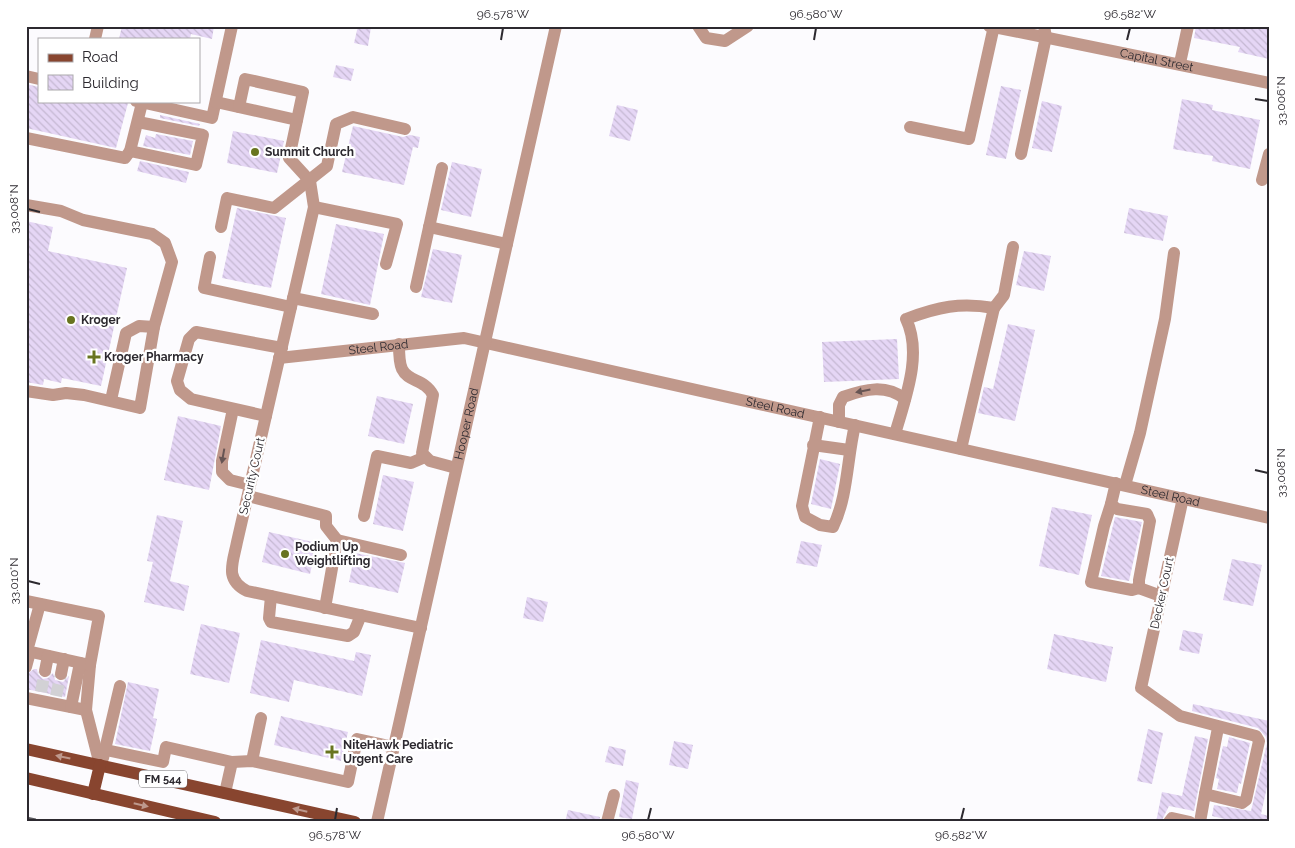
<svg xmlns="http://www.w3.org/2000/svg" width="1295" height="848" viewBox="0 0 1295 848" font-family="Raleway,sans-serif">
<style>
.building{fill:url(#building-back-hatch)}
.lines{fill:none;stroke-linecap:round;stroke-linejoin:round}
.minor-tunnel{stroke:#d2d1d5;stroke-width:12;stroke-dasharray:12 6;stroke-linecap:butt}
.minor{stroke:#c0988b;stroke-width:12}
.major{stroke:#88452f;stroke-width:12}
.rail{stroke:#5a585d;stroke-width:3;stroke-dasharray:10 5;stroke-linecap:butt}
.oneway{fill:#675554}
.oneway2{fill:#be998d}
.ticks{fill:none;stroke:#2c292f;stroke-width:2}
.poi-dot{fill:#68741f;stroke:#fff;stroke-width:2}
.labels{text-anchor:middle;stroke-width:4.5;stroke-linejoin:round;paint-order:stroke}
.shield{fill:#fff;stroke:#6b696d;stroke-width:1}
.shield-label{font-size:11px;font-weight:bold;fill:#2c292f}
.street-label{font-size:12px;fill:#2c292f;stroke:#fff}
.poi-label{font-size:12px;font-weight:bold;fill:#2c292f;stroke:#fff;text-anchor:start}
.neatline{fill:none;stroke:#2c292f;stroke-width:2}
.ticks-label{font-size:12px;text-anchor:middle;fill:#2c292f}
</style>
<defs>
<pattern id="building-back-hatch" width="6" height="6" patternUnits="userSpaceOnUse" patternTransform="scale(1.25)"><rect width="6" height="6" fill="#e5d6f5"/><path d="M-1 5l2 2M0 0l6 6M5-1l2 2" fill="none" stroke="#c5b8d2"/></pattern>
</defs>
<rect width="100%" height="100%" fill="#fcfbfe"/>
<g class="building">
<path d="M122 26H214L212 39 191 34 190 39H119Z"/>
<path d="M358 26 371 27 368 46 354 43Z"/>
<path d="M1196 26H1269V59L1238 52 1240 47 1194 38Z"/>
<path d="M336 65 354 69 351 81 333 77Z"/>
<path d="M26 84 39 87V101L128 103 116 148 26 128Z"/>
<path d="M1001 86 1021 90 1006 159 986 155Z"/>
<path d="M1182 99 1213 105 1212 110 1260 120 1250 169 1212 161 1213 156 1173 149Z"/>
<path d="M1042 101 1062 106 1052 152 1032 148Z"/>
<path d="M617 105 638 110 630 141 609 136Z"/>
<path d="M160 115 200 124 199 126 160 118Z"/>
<path d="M353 126 403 137 410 135 420 137 418 148 413 147 404 185 342 172Z"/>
<path d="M233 131 284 141 277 173 227 163Z"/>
<path d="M156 134 193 141 190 155 143 146 146 135 155 138Z"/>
<path d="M140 161 189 172 186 183 137 171Z"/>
<path d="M452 162 482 169 471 217 441 210Z"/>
<path d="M237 208 286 218 271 288 222 278Z"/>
<path d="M1129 208 1168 216 1163 241 1124 233Z"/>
<path d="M26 221 53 227 48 251 127 268 101 386 62 378 61 383 44 379 43 385 26 382 28 373H26Z"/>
<path d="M336 224 384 234 370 305 321 294Z"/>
<path d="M433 249 462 255 452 303 421 297Z"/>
<path d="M1024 251 1051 256 1044 291 1016 285Z"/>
<path d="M1008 324 1035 330 1015 421 978 413 984 387 993 389Z"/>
<path d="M897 339 899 379 824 382 822 342Z"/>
<path d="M377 396 413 404 404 444 368 436Z"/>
<path d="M178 416 221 426 209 490 164 480Z"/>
<path d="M820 459 840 464 831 509 811 504Z"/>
<path d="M383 475 414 482 403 531 373 524Z"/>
<path d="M1052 507 1092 515 1079 575 1039 566Z"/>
<path d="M157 515 183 521 170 581 189 586 184 611 144 602 153 562 147 561Z"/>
<path d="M1115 517 1142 522 1129 581 1101 576Z"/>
<path d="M269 532 317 543 310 574 262 562Z"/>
<path d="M801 541 822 545 817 567 796 563Z"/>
<path d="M355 553 405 563 398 593 349 582Z"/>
<path d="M1232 559 1262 565 1253 606 1223 600Z"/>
<path d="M527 597 548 602 543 622 523 618Z"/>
<path d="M201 624 240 633 229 683 190 674Z"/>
<path d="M1183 630 1203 634 1199 654 1179 650Z"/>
<path d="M1054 634 1113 647 1106 682 1047 669Z"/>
<path d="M261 640 354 661 356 652 371 655 362 696 294 680 289 702 250 693Z"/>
<path d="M34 669H37L38 674 43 679 48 678 53 673 55 680 63 682 69 676 65 697 26 689V675Z"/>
<path d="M128 682 159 689 153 718 157 719 150 751 115 744Z"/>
<path d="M1193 704 1269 721V778L1261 814 1269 816V822H1238L1212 816 1214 805 1251 811 1267 743 1266 737 1258 728 1192 711Z"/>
<path d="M281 716 348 732 341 761 274 745Z"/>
<path d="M1148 729 1163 733 1152 784 1137 781Z"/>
<path d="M1195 736 1208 739 1194 811 1169 806 1161 822H1156L1162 792 1182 796Z"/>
<path d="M1229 737 1250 743 1241 784 1239 783 1237 793 1217 789 1219 779 1216 778 1223 746 1227 747Z"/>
<path d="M674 741 693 745 688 769 669 765Z"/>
<path d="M609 746 626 750 623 766 605 762Z"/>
<path d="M626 780 639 783 632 819 619 817Z"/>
<path d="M568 810 600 817 599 822H565Z"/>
</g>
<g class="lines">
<g class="minor-tunnel">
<path d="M41 692 45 671"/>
<path d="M56 696 61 674"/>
</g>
<g class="minor">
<path d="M698 26 706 38 725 41 748 26"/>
<path id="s1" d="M989 26 1269 83"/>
<path d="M95 39 98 26"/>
<path d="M1180 63 1188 26"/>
<path d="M26 76 39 79"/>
<path d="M136 101 212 118 232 26"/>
<path d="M216 102 297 120"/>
<path d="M239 107 245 79 303 92 289 158 310 181"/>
<path d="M910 127 969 139 994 26"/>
<path d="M26 138 125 158 130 151 142 103"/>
<path d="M130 151 196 165 203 135 138 122"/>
<path d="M1021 154 1046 37 1044 26"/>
<path d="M1262 180 1269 154"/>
<path d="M310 181 314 207 237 542C233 563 224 579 247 591L421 628"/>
<path d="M26 205 61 211 83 220 152 234 165 243 172 262 154 327 140 408 84 395 66 393 53 395 26 391"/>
<path d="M314 207 397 224 386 264"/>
<path d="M221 227 227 198 274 208 327 166 336 124 353 117 405 129"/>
<path d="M429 227 507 244"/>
<path d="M210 257 204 288 291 307"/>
<path d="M416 287 442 168"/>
<path d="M293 298 373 314"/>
<path d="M399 344C399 352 399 363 402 369 408 382 425 379 433 395L422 453 430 461 456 468"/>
<path id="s2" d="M279 358 464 338 1269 518"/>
<path d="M111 400 126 333 139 326 154 327"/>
<path d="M233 409 222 461V472L230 480 250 485"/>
<path d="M266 416 191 399 180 390 177 381 189 339 196 332 282 348"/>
<path d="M820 417 802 506 805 517 820 525 833 527C848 496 847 458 855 425"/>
<path d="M839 422V405L843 397C865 389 886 384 905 399"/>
<path d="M895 434C905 399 923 354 906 319 938 307 960 302 994 308L1004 295 1013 247"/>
<path d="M813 445 849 450"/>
<path d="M961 449 994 308"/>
<path d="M1116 483 1111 504 1117 509 1147 514 1150 521 1139 580V588L1161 596"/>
<path d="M1125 485 1140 433 1165 319 1174 253"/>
<path d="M248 496 326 516V526L337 540 325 608"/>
<path d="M1183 498 1141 688 1180 716 1256 736 1259 741 1246 800 1242 803 1205 794 1218 728"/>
<path d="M1111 504 1104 526 1091 582 1132 590 1139 588"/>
<path d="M364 516 377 456 411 463 425 457"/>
<path d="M337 540 401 555"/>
<path d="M271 596 269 618 271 622 348 636 354 632 361 615"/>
<path d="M26 601 99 616 90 665 86 710 100 765"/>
<path d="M40 604 27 651 90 665"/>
<path d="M26 667 30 652"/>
<path d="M45 671 48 656"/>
<path d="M61 674 64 659"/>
<path d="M26 698 86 710"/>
<path d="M71 707 80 663"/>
<path d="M106 750 163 762 166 747 232 762 252 761 348 782 357 739 394 747"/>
<path d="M103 758 120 686"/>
<path d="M252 761 261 718"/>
<path d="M225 793 232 762"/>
<path id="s3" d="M377 822 556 26"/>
<path d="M607 822 614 795"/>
<path d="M1169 822 1172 818 1190 822"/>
<path d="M1200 822 1205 794"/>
</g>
<g class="major">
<path d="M26 749 355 822"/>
<path d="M26 778 215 822"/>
<path d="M93 794 100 765"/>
</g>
<path class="rail" d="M26 818 45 822"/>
</g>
<defs><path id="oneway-solid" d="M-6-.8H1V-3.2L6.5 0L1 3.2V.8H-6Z" transform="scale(1.25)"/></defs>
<g class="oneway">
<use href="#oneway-solid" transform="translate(863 391) rotate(169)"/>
<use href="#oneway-solid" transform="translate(223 456) rotate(100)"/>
</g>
<g class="oneway2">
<use href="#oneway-solid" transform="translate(63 757) rotate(-168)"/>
<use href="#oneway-solid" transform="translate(141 805) rotate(13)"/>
<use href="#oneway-solid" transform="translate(300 810) rotate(-167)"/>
</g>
<path class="ticks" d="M501 40 503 28M814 40 816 28M1127 40 1130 28M1255 99 1268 101M28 209 40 212M1255 470 1268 473M28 581 40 584M335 820 337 808M648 820 651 808M961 820 964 808"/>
<g class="poi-dot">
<circle cx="255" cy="152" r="5"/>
<circle cx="71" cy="320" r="5"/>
<path d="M91.5 349.5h5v5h5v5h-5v5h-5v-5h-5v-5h5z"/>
<circle cx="285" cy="554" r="5"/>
<path d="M329.5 744.5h5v5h5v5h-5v5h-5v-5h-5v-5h5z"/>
</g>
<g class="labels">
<rect class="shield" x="139" y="770.5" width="48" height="17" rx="4"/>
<g class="shield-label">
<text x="163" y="783">FM 544</text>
</g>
<g class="street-label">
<text dy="4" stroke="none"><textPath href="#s1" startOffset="171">Capital Street</textPath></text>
<text dy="4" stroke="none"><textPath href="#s2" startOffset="100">Steel Road</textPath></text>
<text dy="4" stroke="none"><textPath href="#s2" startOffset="505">Steel Road</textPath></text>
<text dy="4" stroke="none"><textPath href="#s3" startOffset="408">Hooper Road</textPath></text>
<text transform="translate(252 476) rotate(-77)" y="4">Security Court</text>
<text dy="4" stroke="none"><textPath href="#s2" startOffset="910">Steel Road</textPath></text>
<text transform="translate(1162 593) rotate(-78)" y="4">Decker Court</text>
</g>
<g class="poi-label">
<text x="265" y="156">Summit Church</text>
<text x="81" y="324">Kroger</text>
<text x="104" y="361">Kroger Pharmacy</text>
<text x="295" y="551">Podium Up<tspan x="295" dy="14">Weightlifting</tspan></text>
<text x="343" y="749">NiteHawk Pediatric<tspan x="343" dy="14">Urgent Care</tspan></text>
</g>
</g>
<rect width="1295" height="848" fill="none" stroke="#ffffff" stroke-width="55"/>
<rect x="38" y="38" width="162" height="65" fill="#ffffff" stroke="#aba9ac"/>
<rect x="48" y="54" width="25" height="8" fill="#88452f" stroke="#aba9ac"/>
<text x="82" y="62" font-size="15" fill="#2c292f">Road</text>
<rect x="48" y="75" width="25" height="15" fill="url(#building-back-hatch)" stroke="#aba9ac"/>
<text x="82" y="88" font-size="15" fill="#2c292f">Building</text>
<rect x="28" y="28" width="1240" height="792" class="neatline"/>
<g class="ticks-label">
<text x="503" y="18">96.578°W</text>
<text x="816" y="18">96.580°W</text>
<text x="1130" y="18">96.582°W</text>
<text transform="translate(1281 101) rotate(-90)" y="4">33.006°N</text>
<text transform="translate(14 209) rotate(-90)" y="4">33.008°N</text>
<text transform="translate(1281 473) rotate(-90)" y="4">33.008°N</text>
<text transform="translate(14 581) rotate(-90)" y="4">33.010°N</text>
<text x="335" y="839">96.578°W</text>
<text x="648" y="839">96.580°W</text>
<text x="961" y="839">96.582°W</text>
</g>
</svg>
